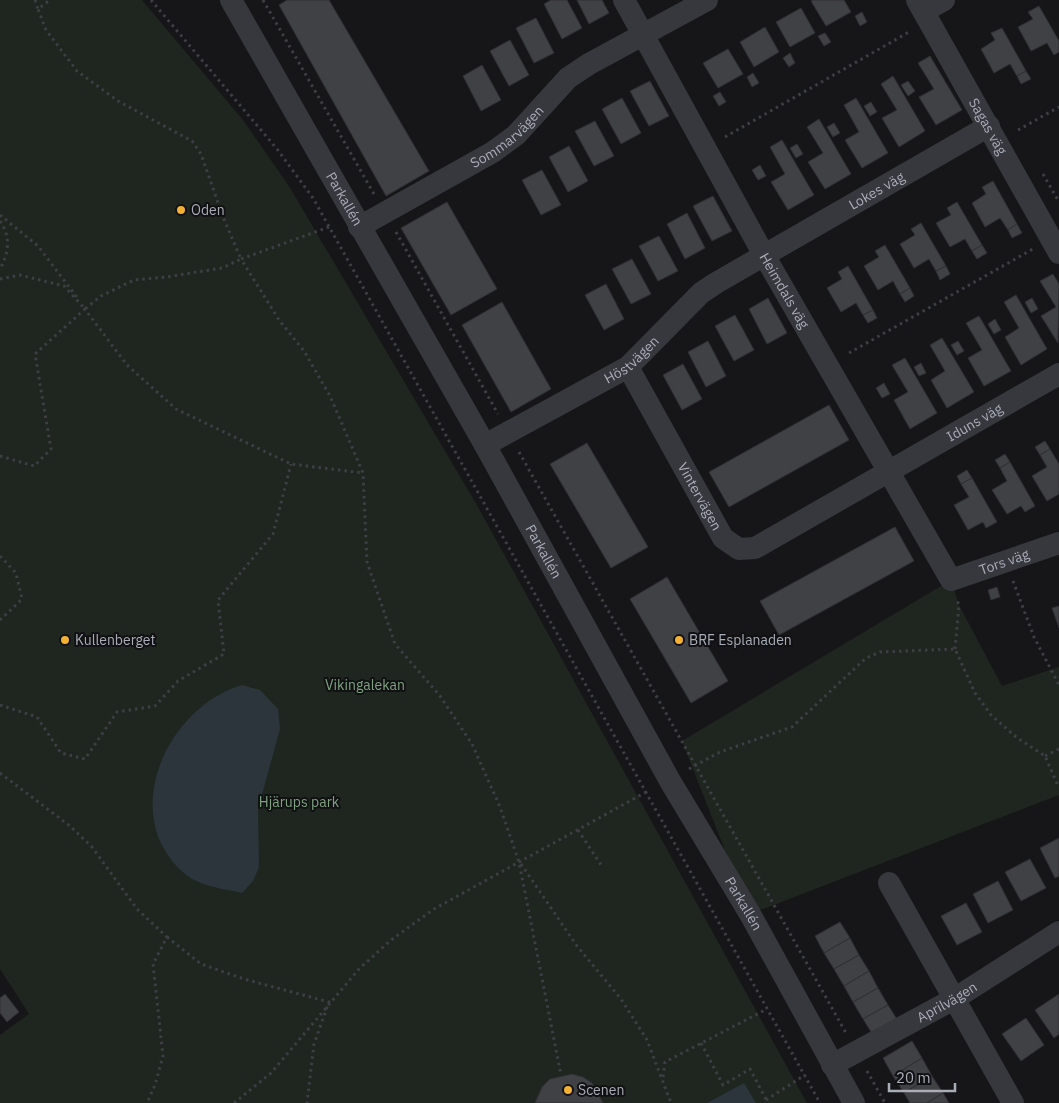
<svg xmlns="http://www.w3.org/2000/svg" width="1059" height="1103" viewBox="0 0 1059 1103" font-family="'IBM Plex Sans',sans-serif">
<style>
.green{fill:#1e261f}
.water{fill:#2c353c}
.building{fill:#404145;stroke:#303034}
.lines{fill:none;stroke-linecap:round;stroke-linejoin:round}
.path{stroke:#3d3f44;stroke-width:3;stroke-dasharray:2.5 4;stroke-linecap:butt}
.minor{stroke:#37383d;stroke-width:22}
.poi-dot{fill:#f2b134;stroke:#111113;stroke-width:2}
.labels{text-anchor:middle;stroke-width:4;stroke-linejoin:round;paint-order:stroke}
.street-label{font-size:14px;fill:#a8adb8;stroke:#111113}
.poi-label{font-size:14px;fill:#a8adb8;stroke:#111113;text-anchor:start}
.park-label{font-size:14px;fill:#7fa381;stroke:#111113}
</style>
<rect width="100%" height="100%" fill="#161618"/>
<g class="green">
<path d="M0 0H142L243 120 289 186 478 507 807 1103H0V1035L29 1014 0 969Z"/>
<path d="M951 580 959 605 1002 686 1059 667V795L750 914 682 741Z"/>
</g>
<g class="water">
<path d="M242 685 260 690 278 709 280 729 258 809 259 867 253 881 242 893C222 888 200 887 184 873 117 815 167 707 242 685Z"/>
<path d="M744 1083 756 1103H707Z"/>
</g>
<g class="building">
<path d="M287 0H329L429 171 386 196 279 5Z"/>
<path d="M551 0H567L582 28 562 39 544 4Z"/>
<path d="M577 0H602L609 13 589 24Z"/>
<path d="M813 0H844L851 12 826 26 811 1Z"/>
<path d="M1039 6 1059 41V52L1054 55 1047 43 1031 51 1018 27 1033 19 1028 12Z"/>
<path d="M801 8 815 33 790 47 776 22Z"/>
<path d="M862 12 867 22 860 26 855 16Z"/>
<path d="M536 18 554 53 534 63 516 28Z"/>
<path d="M765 27 779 52 754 67 740 42Z"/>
<path d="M1002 28 1026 71 1017 76 1010 64 994 73 981 49 995 40 991 33Z"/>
<path d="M825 33 831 42 824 46 818 36Z"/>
<path d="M510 40 529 75 509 86 490 51Z"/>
<path d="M728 49 743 74 718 88 703 63Z"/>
<path d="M790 53 795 63 789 67 783 58Z"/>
<path d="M930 56 962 110 936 125 919 97 934 89 918 63Z"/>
<path d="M482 65 501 100 481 111 463 76Z"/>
<path d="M1026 71 1031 79 1021 84 1017 76Z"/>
<path d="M753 73 759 83 752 87 747 77Z"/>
<path d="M893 76 925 131 899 147 882 118 897 110 881 84Z"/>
<path d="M650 81 669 116 649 126 630 91Z"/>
<path d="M908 81 915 91 908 96 901 85Z"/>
<path d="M720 92 726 102 719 106 713 96Z"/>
<path d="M622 98 641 133 621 144 602 109Z"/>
<path d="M856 98 888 153 862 168 845 140 859 132 844 105Z"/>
<path d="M871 102 877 112 870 116 864 106Z"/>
<path d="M819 119 851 174 825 189 808 162 823 153 807 127Z"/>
<path d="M595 121 614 156 594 166 575 131Z"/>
<path d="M834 123 840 133 833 137 827 127Z"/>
<path d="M782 140 814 195 788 210 771 182 785 174 770 147Z"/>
<path d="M797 144 803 154 796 158 790 148Z"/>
<path d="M569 146 588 181 568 192 549 157Z"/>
<path d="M760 165 766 176 758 180 752 170Z"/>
<path d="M542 170 561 205 541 215 522 180Z"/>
<path d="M993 181 1017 224 1008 230 1000 218 985 227 972 203 986 194 982 187Z"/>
<path d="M713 196 732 231 712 241 693 206Z"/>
<path d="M447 202 497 289 451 315 401 228Z"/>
<path d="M957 202 982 245 972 251 965 239 950 247 936 223 951 215 947 208Z"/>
<path d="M687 213 705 248 685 259 667 224Z"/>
<path d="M921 223 946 266 936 271 929 259 914 268 900 244 915 235 911 229Z"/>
<path d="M1017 224 1022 233 1012 238 1008 230Z"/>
<path d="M659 236 678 271 658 281 639 246Z"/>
<path d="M885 245 910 288 900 294 893 281 878 290 864 266 879 257 875 251Z"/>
<path d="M982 245 987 253 977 259 972 251Z"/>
<path d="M632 259 651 294 631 304 612 269Z"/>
<path d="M848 266 873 310 863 315 856 303 841 312 827 288 842 279 838 272Z"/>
<path d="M946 266 950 274 940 280 936 271Z"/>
<path d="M1053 274 1059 284 1058 343 1041 316 1056 307 1040 281Z"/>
<path d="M606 284 624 319 604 330 585 295Z"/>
<path d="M910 288 914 296 905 302 900 294Z"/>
<path d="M1016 295 1047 349 1021 365 1005 337 1019 328 1004 302Z"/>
<path d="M768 298 787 333 767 344 749 309Z"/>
<path d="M1032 298 1038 309 1031 313 1025 302Z"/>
<path d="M502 302 551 389 511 412 462 325Z"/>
<path d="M873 310 877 318 868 323 863 315Z"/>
<path d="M735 315 754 350 734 361 715 326Z"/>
<path d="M979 316 1011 371 984 386 968 358 982 350 966 323Z"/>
<path d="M995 319 1001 330 994 334 988 324Z"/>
<path d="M942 338 974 392 947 408 931 380 945 371 930 345Z"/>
<path d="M708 341 726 376 706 387 688 352Z"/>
<path d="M958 341 964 351 957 355 951 345Z"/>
<path d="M905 358 937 413 910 429 894 400 908 392 892 365Z"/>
<path d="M921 363 926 373 919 376 914 367Z"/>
<path d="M683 364 702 399 682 410 663 375Z"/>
<path d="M884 383 890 394 882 398 876 388Z"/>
<path d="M829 405 849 440 729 507 709 472Z"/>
<path d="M1045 441 1050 449 1040 455 1035 447Z"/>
<path d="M587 443 648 547 611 568 550 464Z"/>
<path d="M1050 449 1059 464V494L1047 501 1032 476 1047 467 1040 455Z"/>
<path d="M1005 454 1010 462 1000 468 995 460Z"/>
<path d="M1010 462 1035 506 1025 512 1021 506 1007 514 992 490 1007 481 1000 468Z"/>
<path d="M967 470 972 478 961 484 957 476Z"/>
<path d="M972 478 997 522 986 528 983 522 968 530 954 505 969 497 961 484Z"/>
<path d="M895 527 914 561 779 635 760 601Z"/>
<path d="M667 577 728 681 691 703 630 599Z"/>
<path d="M997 587 1000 597 991 600 988 590Z"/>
<path d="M1059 606V628L1052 608Z"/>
<path d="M1059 838V876L1055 878 1040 848Z"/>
<path d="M1030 859 1046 888 1021 901 1005 872Z"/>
<path d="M998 881 1013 910 988 923 973 894Z"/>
<path d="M966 903 982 932 957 945 941 916Z"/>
<path d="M840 922 850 938 824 953 815 936Z"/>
<path d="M850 938 859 955 834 969 824 953Z"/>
<path d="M859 955 869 971 844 986 834 969Z"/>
<path d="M869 971 878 988 853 1002 844 986Z"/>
<path d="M878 988 888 1005 863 1019 853 1002Z"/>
<path d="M5 994 19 1012 7 1022 0 1013V998Z"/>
<path d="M1059 994V1034L1054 1038 1035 1010Z"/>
<path d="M888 1005 898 1021 873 1035 863 1019Z"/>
<path d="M1026 1018 1044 1045 1021 1061 1002 1034Z"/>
<path d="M912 1041 922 1058 893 1076 883 1058Z"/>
<path d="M922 1058 932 1076 904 1093 893 1076Z"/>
<path d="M572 1074 583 1077 592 1083 603 1103H535L542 1087 550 1079Z"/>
<path d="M932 1076 943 1093 927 1103H910L904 1093Z"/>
<path d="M943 1093 949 1103H927Z"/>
</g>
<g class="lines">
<g class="path">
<path d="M35 0 38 9"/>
<path d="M151 0 277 149 313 198 820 1103"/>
<path d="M263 0 374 194"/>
<path d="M1018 130 1059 107"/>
<path d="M725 137 909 32"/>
<path d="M1043 174 1059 202"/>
<path d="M0 215 38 246 79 300"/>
<path d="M0 221C11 237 9 252 0 269"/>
<path d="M329 227 241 259 279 320 304 351 330 396 363 473 367 562 395 644 440 696 472 744 500 807 519 862 561 1075"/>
<path d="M396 232 498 414"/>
<path d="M0 279 20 275 64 286 85 309 101 296 134 280 166 277 222 268 241 259 223 217 201 154 192 141 118 101 77 71 46 30 38 9 50 0"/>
<path d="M84 308 127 365 176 409 291 464 363 473"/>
<path d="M849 353 1033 249"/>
<path d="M519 452 846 1033"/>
<path d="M0 456 34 466 51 449 35 354 85 309"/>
<path d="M0 556 16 573 22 599 0 620"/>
<path d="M1013 581 1034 637 1059 685"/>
<path d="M955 649 959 605 957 600"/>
<path d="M0 705 37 717 61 753 85 759 117 712 155 706 178 681 224 654 218 600 273 534 291 464"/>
<path d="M1045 756 1059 749"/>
<path d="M689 769 720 752 792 727 866 658 880 652 955 649 975 693 991 715 1016 737 1045 756 1059 788"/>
<path d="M0 773 70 826 92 847 137 909 167 937 153 964 163 1056 155 1085 147 1103"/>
<path d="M578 830 601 865"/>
<path d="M521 864 577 946 621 999 647 1040 671 1103"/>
<path d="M167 937 201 964 244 979 329 1002 314 1044 307 1103"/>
<path d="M701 1043 723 1085 750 1069 768 1103"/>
<path d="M867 1071 885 1103"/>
<path d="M663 1077 665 1062 767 1009"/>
<path d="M766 1100 805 1075"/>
<path d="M234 1103 271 1073 359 969 391 940 434 909 648 791"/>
</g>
<g class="minor">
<path id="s1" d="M231 0 485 445 670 781 750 914 854 1103"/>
<path id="s2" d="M624 0 764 255 951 580 1059 543"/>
<path id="s3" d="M917 0 1059 253"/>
<path d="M924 11 944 0"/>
<path id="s4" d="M359 227 493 152 516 135 568 78 589 64 707 0"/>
<path id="s5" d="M628 367 723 538 739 549 755 548 1059 374"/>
<path id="s6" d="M485 445 628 367 701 293 716 283 989 126"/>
<path d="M889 883 1013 1103"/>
<path id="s7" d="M832 1065 954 999 1059 932"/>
</g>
</g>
<g class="poi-dot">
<circle cx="181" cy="210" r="5"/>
<circle cx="65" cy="640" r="5"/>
<circle cx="679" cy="640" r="5"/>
<circle cx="568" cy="1090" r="5"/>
</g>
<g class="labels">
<g class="street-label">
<text dy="5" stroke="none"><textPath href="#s3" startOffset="145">Sagas väg</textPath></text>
<text dy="5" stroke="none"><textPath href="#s4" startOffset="174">Sommarvägen</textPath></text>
<text dy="5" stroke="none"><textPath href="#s6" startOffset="470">Lokes väg</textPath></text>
<text dy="5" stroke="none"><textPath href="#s1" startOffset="229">Parkallén</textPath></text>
<text dy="5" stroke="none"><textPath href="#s2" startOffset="332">Heimdals väg</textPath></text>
<text dy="5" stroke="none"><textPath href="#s6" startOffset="170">Höstvägen</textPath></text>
<text dy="5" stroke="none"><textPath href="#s5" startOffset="484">Iduns väg</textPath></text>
<text dy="5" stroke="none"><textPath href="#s5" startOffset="148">Vintervägen</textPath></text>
<text dy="5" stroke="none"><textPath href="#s1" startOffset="634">Parkallén</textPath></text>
<text dy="5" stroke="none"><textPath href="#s2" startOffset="722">Tors väg</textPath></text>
<text dy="5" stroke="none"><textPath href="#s1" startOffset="1039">Parkallén</textPath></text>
<text dy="5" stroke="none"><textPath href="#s7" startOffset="131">Aprilvägen</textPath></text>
</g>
<g class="poi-label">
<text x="191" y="215">Oden</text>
<text x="75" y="645">Kullenberget</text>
<text x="689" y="645">BRF Esplanaden</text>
<text x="578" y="1095">Scenen</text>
</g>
<g class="park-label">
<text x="365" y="690">Vikingalekan</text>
<text x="299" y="807">Hjärups park</text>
</g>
</g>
<path d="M889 1083v8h66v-8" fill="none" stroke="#a8adb8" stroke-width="2.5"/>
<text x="896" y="1083" font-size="15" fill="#a8adb8" stroke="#111113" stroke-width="4" paint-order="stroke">20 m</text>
</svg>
